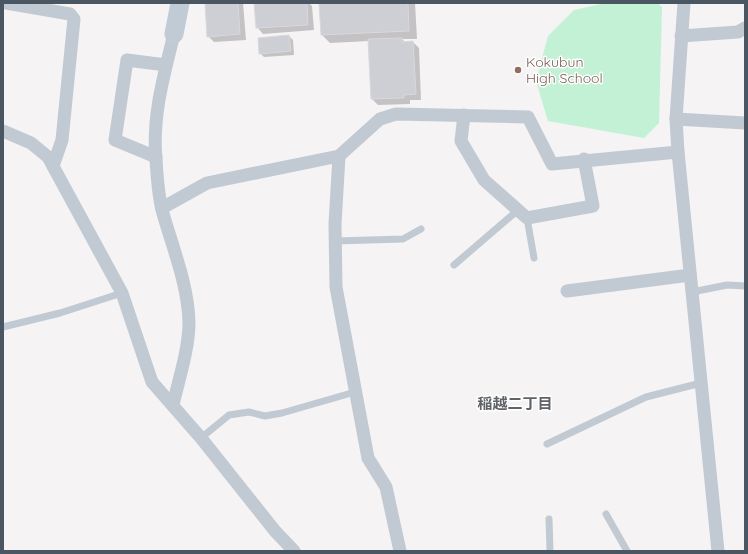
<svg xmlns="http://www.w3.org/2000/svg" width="748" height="554" viewBox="0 0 748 554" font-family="Quicksand,'Noto Sans JP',sans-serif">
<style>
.green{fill:#c3f1d5}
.shadow{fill:#0003}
.building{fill:#cdcfd5;stroke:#d7d9de}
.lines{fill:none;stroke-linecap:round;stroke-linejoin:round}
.lane{stroke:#c1cad2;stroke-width:7}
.street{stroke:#c1cad2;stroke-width:13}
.secondary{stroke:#c1cbd6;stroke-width:19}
.education-dot{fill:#8d6e63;stroke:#fff;stroke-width:1.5}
.labels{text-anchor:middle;stroke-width:3;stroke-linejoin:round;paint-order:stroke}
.education-label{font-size:14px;fill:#785e54;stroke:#fff;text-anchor:start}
.neighbourhood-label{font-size:15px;font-weight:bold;fill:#5f6368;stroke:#fff}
</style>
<rect width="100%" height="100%" fill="#f5f3f3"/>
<path class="green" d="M606 3H657L662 7 659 123 644 138 548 121 536 81 548 36 574 10Z"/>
<g class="shadow">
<path d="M206 3H243L246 40 214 42 208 36Z"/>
<path d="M255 3H309L312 6 314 30 263 34 257 27Z"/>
<path d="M320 3H415L417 39H402L405 42H413L419 48 421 100H410V104L378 105 372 99 369 41 330 43 322 35Z"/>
<path d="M289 36 293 40 294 55 264 57 260 53Z"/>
</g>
<g class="building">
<path d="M205 3H238L240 34 207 37Z"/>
<path d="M254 3H307L308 25 256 28Z"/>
<path d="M319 3H408L409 31 321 35Z"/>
<path d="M289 35 291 51 259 54 258 38Z"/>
<path d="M402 38V42L413 41 416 94 404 95V98L371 99 368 39Z"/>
</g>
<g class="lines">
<g class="lane">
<path d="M527 218 534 258"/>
<path d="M335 241 403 239 421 229"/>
<path d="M454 265 518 210"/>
<path d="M692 292 727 285 745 286"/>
<path d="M3 327 60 313 122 293"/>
<path d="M201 438 229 415 249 412 265 416 282 413 355 392"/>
<path d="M547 444 646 397 701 383"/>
<path d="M606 514 627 551"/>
<path d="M549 519 550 551"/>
</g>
<g class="street">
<path d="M6 3 70 14 74 19 62 140 53 166"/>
<path d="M684 3 676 119 678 152 718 551"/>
<path d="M681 36 738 32 745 28"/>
<path d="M464 115 461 141 484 180 527 218 593 206 584 159"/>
<path d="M676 119 745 123"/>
<path d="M3 131 31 143 48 157 122 293 152 382 201 438 275 531 294 551"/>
<path d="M339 156 335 224 336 287 368 458 386 487 400 551"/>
<path d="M156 157 115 140 127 60 166 65"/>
<path d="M162 208 207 183 339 156 380 119 396 114 528 117 552 164 678 152"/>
<path d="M567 291 690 275"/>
<path d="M173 405C179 378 189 349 189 322 188 284 172 246 162 210 158 194 157 175 156 159 152 116 164 75 174 34"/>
</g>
<path class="secondary" d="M174 34 180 3"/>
</g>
<circle class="education-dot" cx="518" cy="70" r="4"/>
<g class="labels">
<g class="education-label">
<text x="526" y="67">Kokubun<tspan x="526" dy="16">High School</tspan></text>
</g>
<g class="neighbourhood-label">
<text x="515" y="409">稲越二丁目</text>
</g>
</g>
<rect width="748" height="554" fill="none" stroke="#4a5661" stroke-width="8"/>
</svg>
